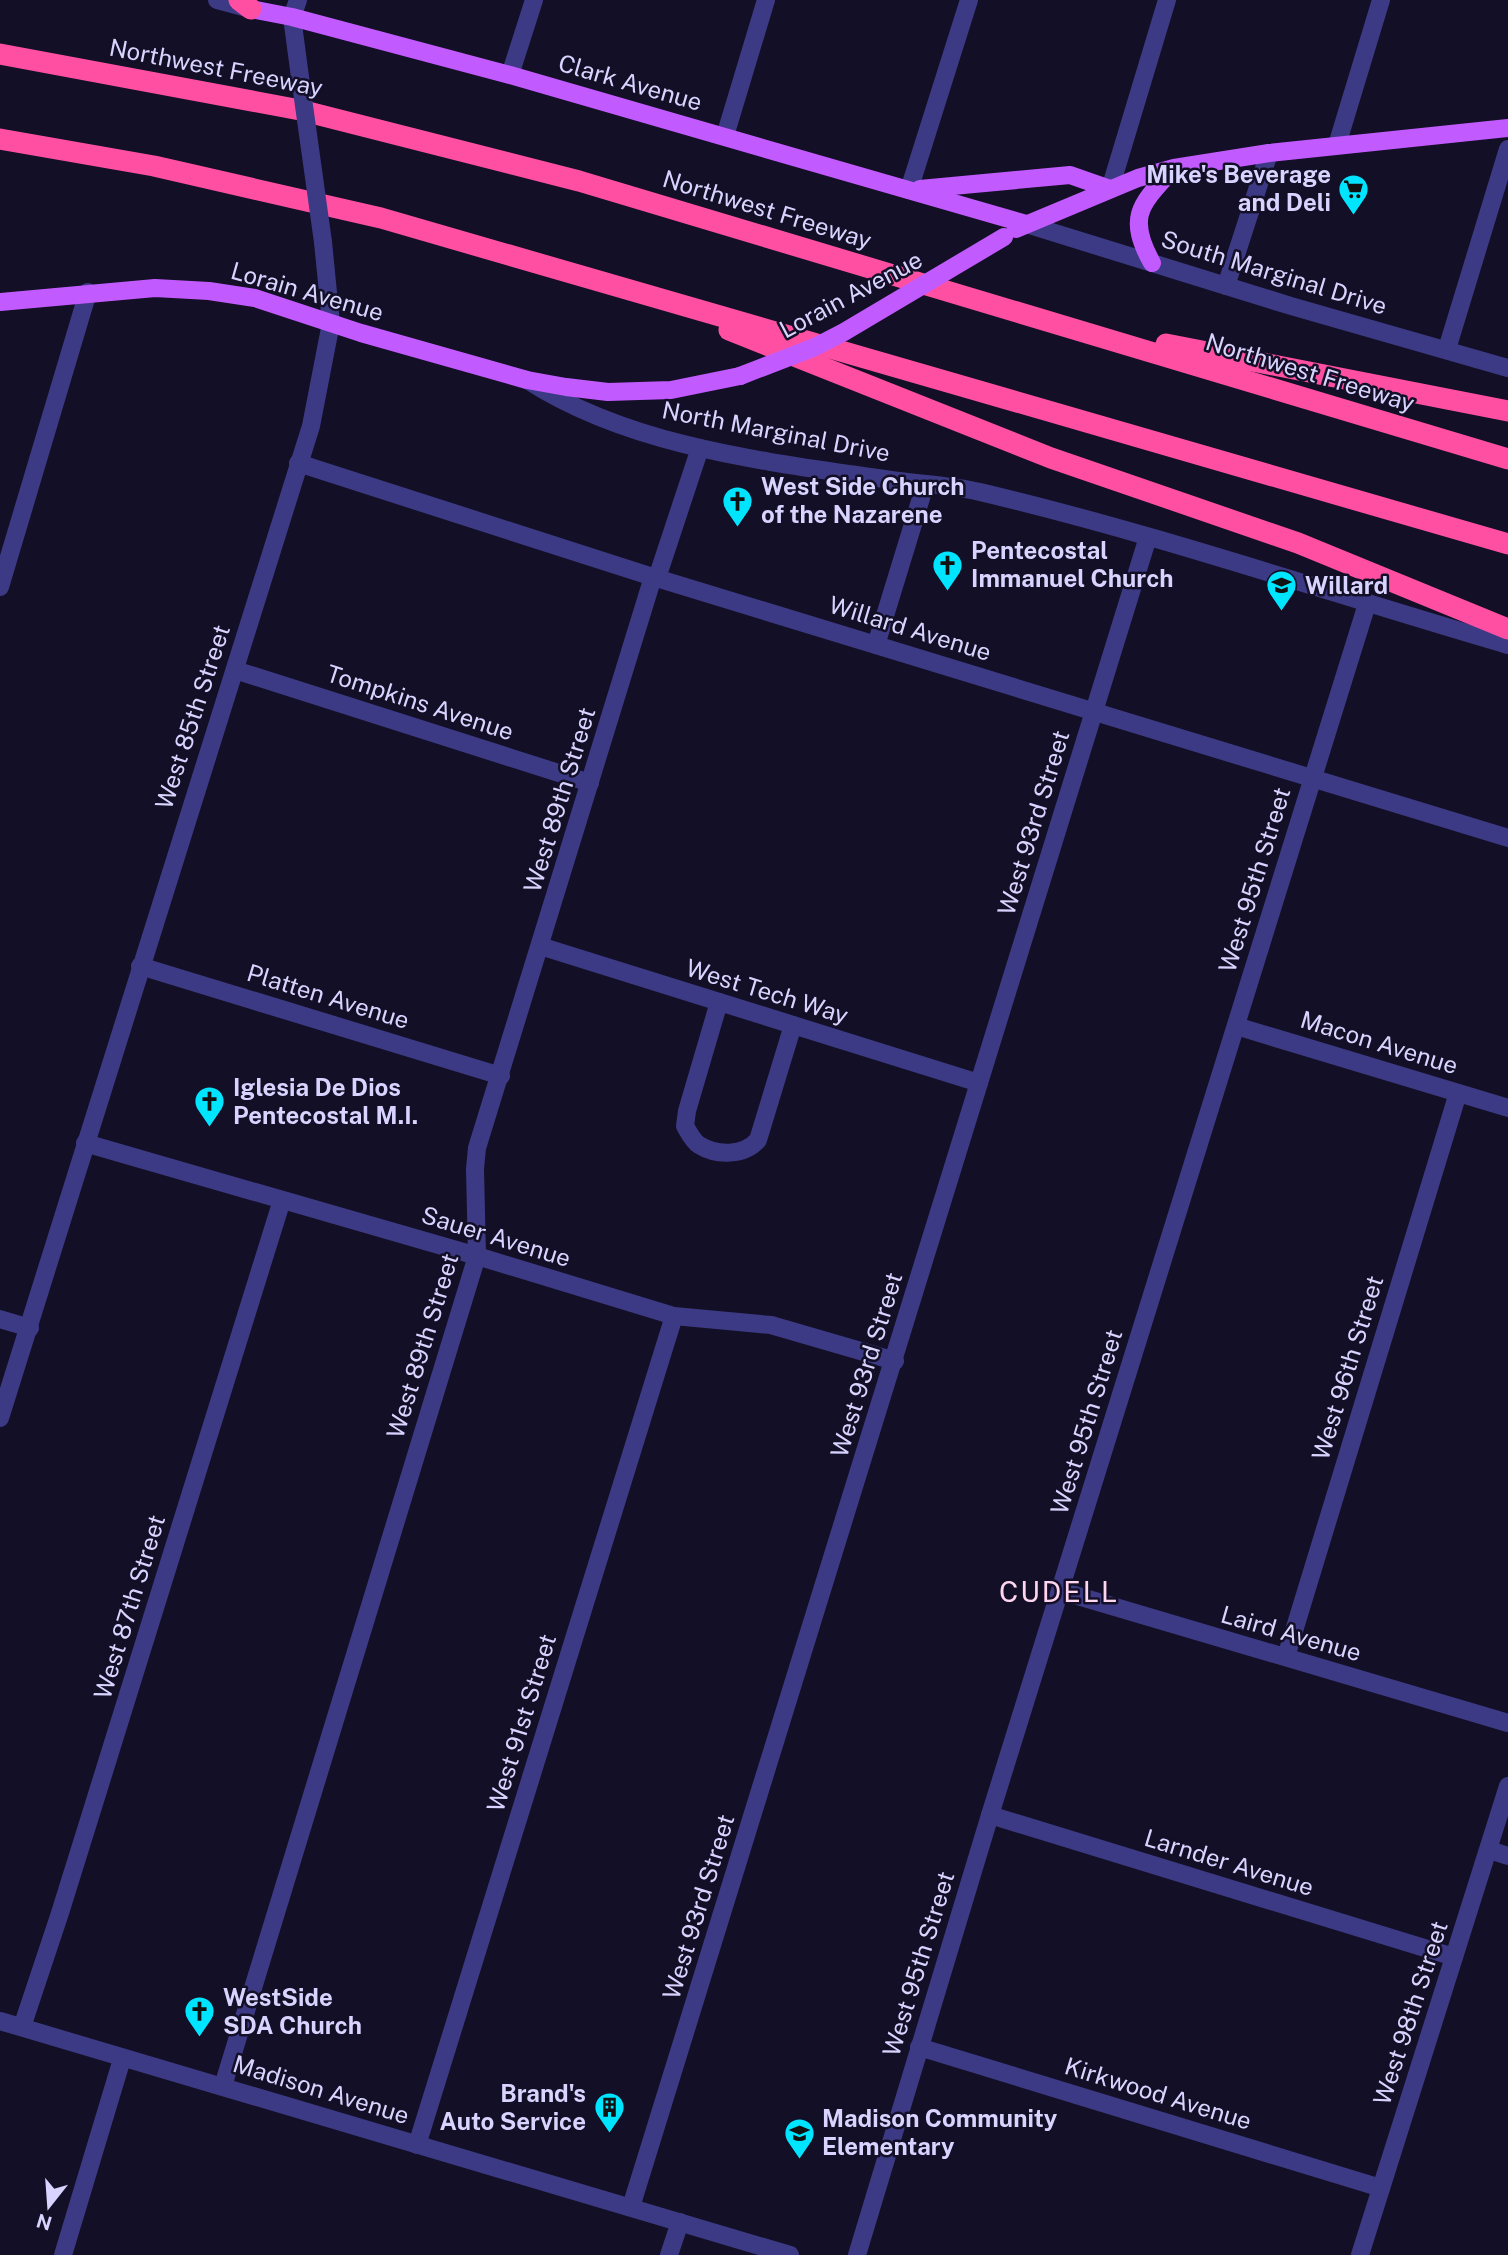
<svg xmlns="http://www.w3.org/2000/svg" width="1508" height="2255" viewBox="0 0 1508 2255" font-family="'Public Sans',sans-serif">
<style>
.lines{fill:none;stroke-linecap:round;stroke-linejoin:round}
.minor{stroke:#3d3a85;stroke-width:18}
.major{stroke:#c25bff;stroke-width:18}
.highway{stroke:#ff4fa3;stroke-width:21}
.minor-bridge{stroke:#3d3a85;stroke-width:18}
.major-bridge{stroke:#c25bff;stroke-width:18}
.labels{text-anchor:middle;stroke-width:5;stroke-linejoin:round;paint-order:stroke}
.street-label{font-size:24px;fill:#d9d4ff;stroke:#130f26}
.poi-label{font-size:24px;font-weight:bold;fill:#d9d4ff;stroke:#130f26;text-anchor:start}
.quarter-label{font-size:28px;letter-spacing:2px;fill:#ffd6f0;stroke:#130f26}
</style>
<rect width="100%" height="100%" fill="#130f26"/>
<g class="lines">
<g class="minor">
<path d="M217 0 251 9"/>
<path d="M298 0 292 17 300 77"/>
<path d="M510 75 534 0"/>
<path d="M725 136 766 0"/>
<path d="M1337 145 1381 0"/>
<path d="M1110 189 1167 0"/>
<path d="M909 190 969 0"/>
<path d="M1026 224 1291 306 1508 368"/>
<path d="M1226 286 1269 153"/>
<path d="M1447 349 1508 149"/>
<path d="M527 380C632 448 770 462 891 480 920 484 951 485 980 492 1158 534 1332 594 1508 645"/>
<path d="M298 463 653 577 1508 838"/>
<path d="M657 578 700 448"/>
<path d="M0 587 88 292"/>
<path d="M876 645 925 485"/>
<path d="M235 670 590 783"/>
<path d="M540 946 979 1083"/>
<path d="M140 966 501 1076"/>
<path d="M719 1002 687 1111 685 1126C689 1133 693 1141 699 1145 717 1156 744 1156 758 1140L793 1025"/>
<path d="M1236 1026 1508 1108"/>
<path d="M85 1143 477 1256 674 1316 771 1325 895 1361"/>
<path d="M0 1319 30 1328"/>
<path d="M0 1418 311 426 331 323 323 242"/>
<path d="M1061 1591 1508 1723"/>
<path d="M1286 1657 1458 1093"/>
<path d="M990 1815 1454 1957"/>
<path d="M1489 1850 1508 1856"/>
<path d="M0 2021 790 2255"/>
<path d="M22 2027 60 1913 282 1200"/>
<path d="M919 2047 1381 2188"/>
<path d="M223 2086 477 1256 475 1169 477 1148 653 577"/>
<path d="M417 2145 674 1316"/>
<path d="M631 2207 1148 537"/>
<path d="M63 2255 122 2059"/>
<path d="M669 2255 680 2222"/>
<path d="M857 2255 990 1815 1367 604"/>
<path d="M1360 2255 1508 1786"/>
</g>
<g class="major">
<path d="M251 9 292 17 510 75 1026 224"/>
<path d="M920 189 1070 175 1110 189"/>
<path d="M1016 229 1138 178 1174 168 1269 153 1508 128"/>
<path d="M1152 263C1126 216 1141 204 1173 169"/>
<path d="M0 302 155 288 209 291 255 298 361 333 527 380 566 387 608 392 671 390 740 376"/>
</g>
<g class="highway">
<path d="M239 0 251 9"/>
<path d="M0 54 300 110 579 181 1508 459"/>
<path d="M0 139 154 166 381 218 1508 544"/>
<path d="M729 330 1051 458 1298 543 1508 629"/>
<path d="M1166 344 1508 411"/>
</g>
<path class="minor-bridge" d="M300 77 323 242"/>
<path class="major-bridge" d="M740 376 815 347 844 332 1004 237"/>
</g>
<defs>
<symbol id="supermarket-pin" viewBox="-11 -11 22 30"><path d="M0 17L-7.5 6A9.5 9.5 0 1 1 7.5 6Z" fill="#00e5ff" stroke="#130f26"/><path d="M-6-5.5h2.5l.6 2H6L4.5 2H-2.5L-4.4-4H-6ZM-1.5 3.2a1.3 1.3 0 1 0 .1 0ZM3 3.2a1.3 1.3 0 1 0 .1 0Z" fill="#111"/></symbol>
<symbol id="church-pin" viewBox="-11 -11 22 30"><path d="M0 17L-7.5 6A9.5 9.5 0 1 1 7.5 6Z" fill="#00e5ff" stroke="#130f26"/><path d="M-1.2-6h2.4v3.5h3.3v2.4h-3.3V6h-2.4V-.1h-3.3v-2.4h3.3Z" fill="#111"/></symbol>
<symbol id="school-pin" viewBox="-11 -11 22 30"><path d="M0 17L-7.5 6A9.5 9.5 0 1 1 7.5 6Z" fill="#00e5ff" stroke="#130f26"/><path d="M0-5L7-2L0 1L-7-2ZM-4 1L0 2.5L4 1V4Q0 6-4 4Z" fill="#111"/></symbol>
<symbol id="building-pin" viewBox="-11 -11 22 30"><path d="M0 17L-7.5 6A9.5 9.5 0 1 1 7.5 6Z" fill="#00e5ff" stroke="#130f26"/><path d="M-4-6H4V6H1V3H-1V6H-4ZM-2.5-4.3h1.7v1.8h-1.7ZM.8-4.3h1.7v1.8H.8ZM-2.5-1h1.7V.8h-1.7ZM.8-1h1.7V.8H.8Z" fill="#111"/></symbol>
</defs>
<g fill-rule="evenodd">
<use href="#supermarket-pin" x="1336" y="172" width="35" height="47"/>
<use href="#church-pin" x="720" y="484" width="35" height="47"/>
<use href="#church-pin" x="930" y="548" width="35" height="47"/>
<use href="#school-pin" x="1264" y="568" width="35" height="47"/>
<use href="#church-pin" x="192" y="1084" width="35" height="47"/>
<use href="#church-pin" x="182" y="1994" width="35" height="47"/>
<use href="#building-pin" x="592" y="2090" width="35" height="47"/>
<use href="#school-pin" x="782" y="2116" width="35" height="47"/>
</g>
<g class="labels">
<g class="street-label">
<text transform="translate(216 68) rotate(11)" y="8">Northwest Freeway</text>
<text transform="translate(630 83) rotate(16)" y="8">Clark Avenue</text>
<text transform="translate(767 210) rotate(17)" y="8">Northwest Freeway</text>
<text transform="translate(1274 273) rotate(17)" y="8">South Marginal Drive</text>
<text transform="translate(307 292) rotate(16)" y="8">Lorain Avenue</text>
<text transform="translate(851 295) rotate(-28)" y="8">Lorain Avenue</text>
<text transform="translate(1310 373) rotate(17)" y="8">Northwest Freeway</text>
<text transform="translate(776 432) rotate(11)" y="8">North Marginal Drive</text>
<text transform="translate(910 629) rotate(17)" y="8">Willard Avenue</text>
<text transform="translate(420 703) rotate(18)" y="8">Tompkins Avenue</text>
<text transform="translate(193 717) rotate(-72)" y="8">West 85th Street</text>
<text transform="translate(560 800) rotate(-73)" y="8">West 89th Street</text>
<text transform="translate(1034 823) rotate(-73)" y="8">West 93rd Street</text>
<text transform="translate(1255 880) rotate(-73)" y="8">West 95th Street</text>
<text transform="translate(767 992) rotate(17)" y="8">West Tech Way</text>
<text transform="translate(328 997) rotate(17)" y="8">Platten Avenue</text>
<text transform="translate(1379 1043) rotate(17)" y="8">Macon Avenue</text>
<text transform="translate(496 1237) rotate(17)" y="8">Sauer Avenue</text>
<text transform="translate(423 1346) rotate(-73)" y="8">West 89th Street</text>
<text transform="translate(867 1365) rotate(-73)" y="8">West 93rd Street</text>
<text transform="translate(1348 1368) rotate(-73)" y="8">West 96th Street</text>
<text transform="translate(1087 1422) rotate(-73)" y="8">West 95th Street</text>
<text transform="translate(130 1607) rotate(-73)" y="8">West 87th Street</text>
<text transform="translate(1291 1634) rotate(16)" y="8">Laird Avenue</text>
<text transform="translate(522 1723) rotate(-73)" y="8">West 91st Street</text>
<text transform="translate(1229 1863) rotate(17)" y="8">Larnder Avenue</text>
<text transform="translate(699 1907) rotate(-73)" y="8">West 93rd Street</text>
<text transform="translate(919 1964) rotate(-73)" y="8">West 95th Street</text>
<text transform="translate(1411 2013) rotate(-72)" y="8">West 98th Street</text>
<text transform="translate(321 2090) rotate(17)" y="8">Madison Avenue</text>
<text transform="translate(1158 2094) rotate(17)" y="8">Kirkwood Avenue</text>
</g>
<g class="poi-label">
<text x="1331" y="183" text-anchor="end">Mike's Beverage<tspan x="1331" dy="28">and Deli</tspan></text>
<text x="761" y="495">West Side Church<tspan x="761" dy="28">of the Nazarene</tspan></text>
<text x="971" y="559">Pentecostal<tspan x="971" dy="28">Immanuel Church</tspan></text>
<text x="1305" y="594">Willard</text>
<text x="233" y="1096">Iglesia De Dios<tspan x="233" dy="28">Pentecostal M.I.</tspan></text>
<text x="223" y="2006">WestSide<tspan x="223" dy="28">SDA Church</tspan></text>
<text x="586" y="2102" text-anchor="end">Brand's<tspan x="586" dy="28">Auto Service</tspan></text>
<text x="822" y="2127">Madison Community<tspan x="822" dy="28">Elementary</tspan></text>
</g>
<g class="quarter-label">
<text x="1059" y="1602">CUDELL</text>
</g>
</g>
<g transform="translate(49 2206) rotate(197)" stroke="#130f26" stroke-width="5" paint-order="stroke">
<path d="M0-5L12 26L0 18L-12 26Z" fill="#d9d4ff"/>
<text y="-10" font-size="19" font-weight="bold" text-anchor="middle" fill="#d9d4ff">N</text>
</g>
</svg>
